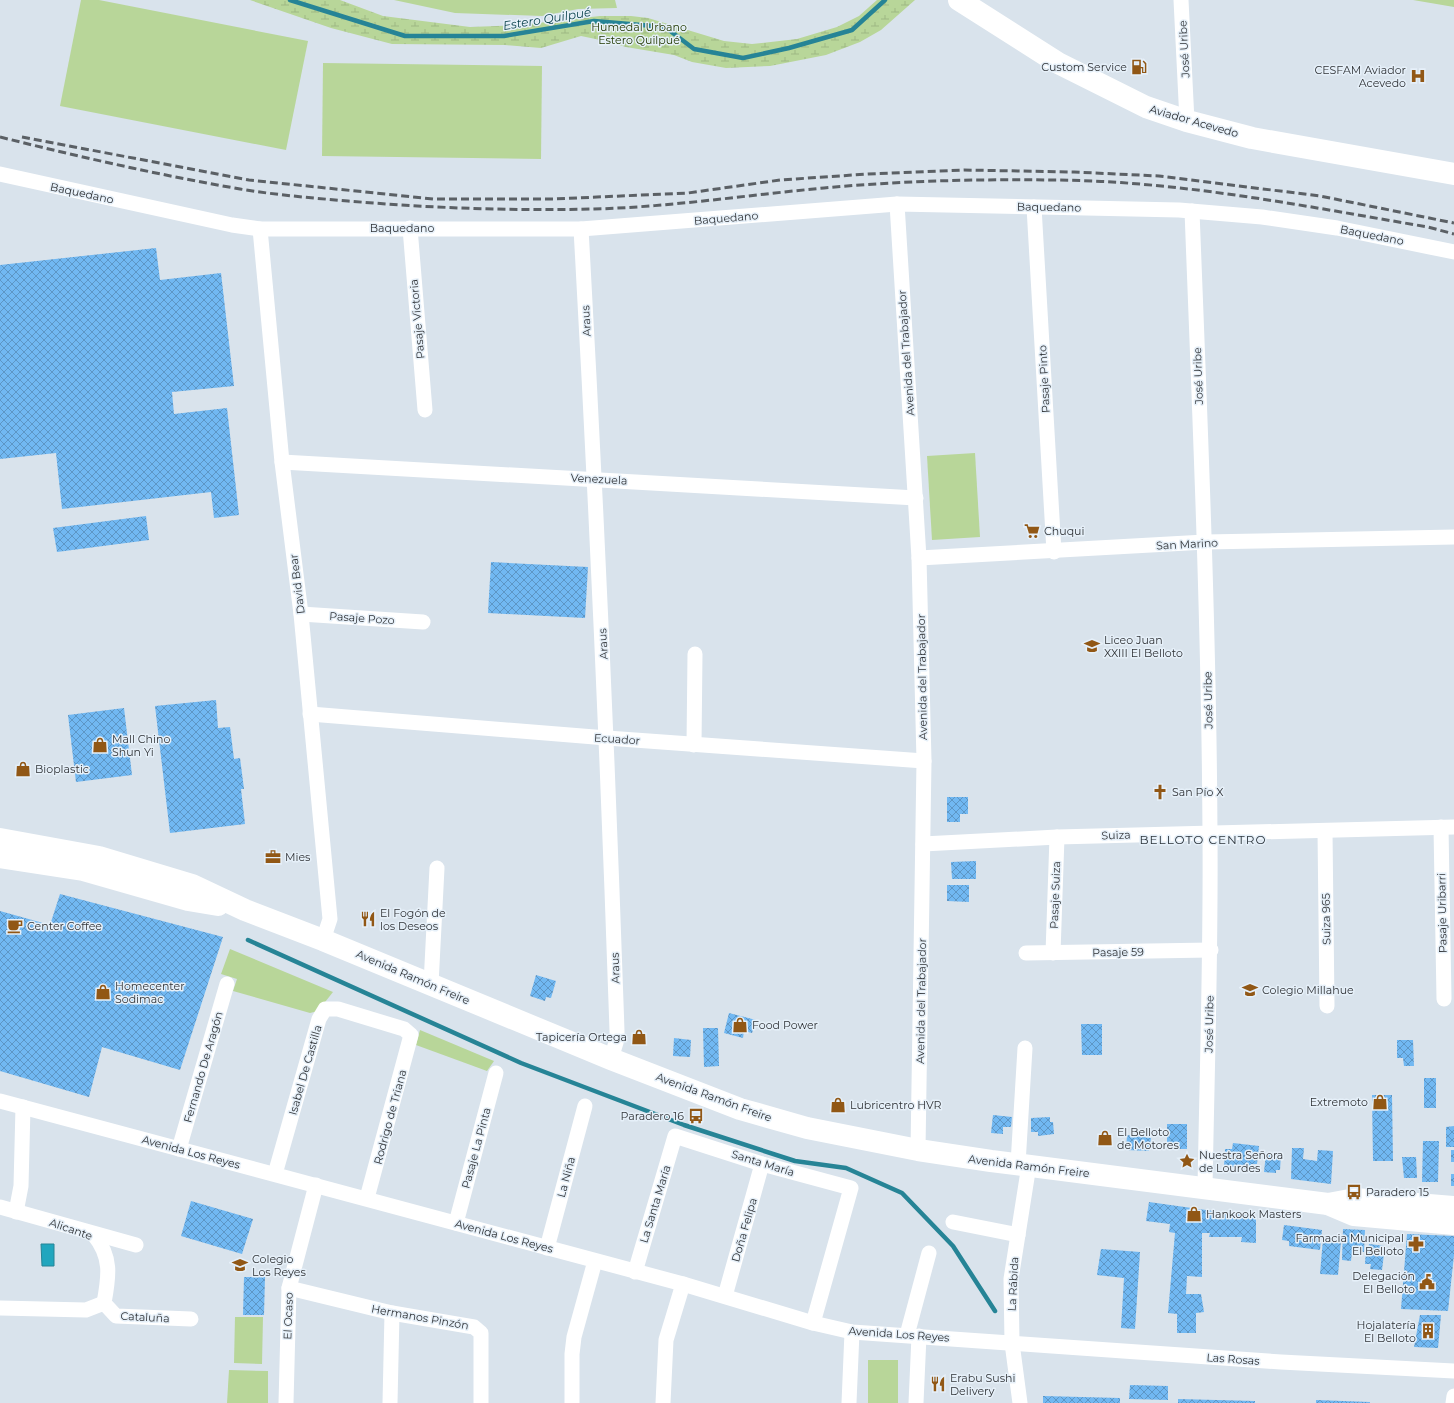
<svg xmlns="http://www.w3.org/2000/svg" width="1454" height="1403" viewBox="0 0 1454 1403" font-family="Montserrat,sans-serif">
<style>
.green{fill:#b8d699}
.wetland{fill:url(#wetland-marsh)}
.water{fill:#21a6be;stroke:#268496}
.lines{fill:none;stroke-linecap:round;stroke-linejoin:round}
.stream{stroke:#268496;stroke-width:4.5}
.building{fill:url(#building-cross-hatch)}
.minor{stroke:#fff;stroke-width:15}
.secondary{stroke:#fff;stroke-width:22}
.primary{stroke:#fff;stroke-width:22}
.rail{stroke:#5b6065;stroke-width:3;stroke-dasharray:8 4;stroke-linecap:butt}
.labels{text-anchor:middle;stroke-width:3;stroke-linejoin:round;paint-order:stroke}
.park-label{font-size:11px;fill:#223900;stroke:#e6f0f9}
.street-label{font-size:11px;fill:#303337;stroke:#e6f0f9}
.poi-label{font-size:11px;fill:#303337;stroke:#e6f0f9;text-anchor:start}
.water-label{font-size:12px;font-style:italic;fill:#0c434d;stroke:#e6f0f9}
.neighbourhood-label{font-size:12px;letter-spacing:1px;fill:#2b333a;stroke:#e6f0f9}
</style>
<defs>
<pattern id="wetland-marsh" width="20" height="14" patternUnits="userSpaceOnUse"><rect width="20" height="14" fill="#b8d699"/><path d="M1 5h8M5 5V1M11 12h8M15 12V8" fill="none" stroke="#9eb884"/></pattern>
<pattern id="building-cross-hatch" width="8" height="8" patternUnits="userSpaceOnUse"><rect width="8" height="8" fill="#71b8f2"/><path d="M0 0l8 8M0 8l8-8" fill="none" stroke="#5d96c5"/></pattern>
</defs>
<rect width="100%" height="100%" fill="#d9e3ec"/>
<g class="green">
<path d="M81 0H99L308 41 286 150 60 106Z"/>
<path d="M394 0H615L617 8 578 9 542 16 455 13Z"/>
<path d="M1413 0H1454V7Z"/>
<path d="M323 63 542 66 541 159 322 156Z"/>
<path d="M975 453 980 537 932 540 927 456Z"/>
<path d="M230 949 333 992 318 1011 310 1013 233 991 237 979 221 974Z"/>
<path d="M420 1030 494 1061 487 1071 416 1045Z"/>
<path d="M235 1317H263L262 1364 234 1363Z"/>
<rect x="868" y="1360" width="30" height="43"/>
<path d="M229 1370 268 1371V1403H227Z"/>
</g>
<path class="wetland" d="M250 0H340L383 16 470 27 520 25 600 16H631L648 18 724 41 752 44 797 39 837 27 859 16 877 0H915L881 30 860 42 826 55 770 66 726 68 692 62 674 55 626 47 610 42 581 36 541 48 505 45 392 44 331 28Z"/>
<path class="water" d="M41 1244H54V1266H42Z"/>
<g class="lines">
<g class="stream">
<path d="M290 0 405 36H504L594 21 665 27 694 49 743 58 789 48 852 30 885 0"/>
<path d="M248 940 521 1063 684 1125 795 1161 846 1168 902 1193 953 1246 995 1311"/>
</g>
</g>
<g class="building">
<path d="M156 248 160 280 221 273 234 386 172 392 174 414 227 408 239 515 214 518 211 492 62 509 56 453 0 459V265Z"/>
<path d="M146 516 149 540 57 552 53 528Z"/>
<path d="M491 562 588 567 585 618 488 613Z"/>
<path d="M216 700 218 728 230 727 234 759 240 758 244 789H241L245 824 170 833 155 706Z"/>
<path d="M124 708 132 775 76 782 68 715Z"/>
<path d="M947 797H968V814H960V822H947Z"/>
<path d="M976 861V879H952L951 862Z"/>
<path d="M947 885H969V902L947 901Z"/>
<path d="M60 894 223 937 180 1070 102 1047 89 1097 0 1071V911L50 925Z"/>
<path d="M536 975 556 981 551 998 546 997 545 1001 530 996Z"/>
<path d="M729 1013 756 1020 752 1033 744 1031 743 1038 724 1033Z"/>
<path d="M1081 1024H1102V1055H1082Z"/>
<path d="M703 1028H718L719 1066 704 1067Z"/>
<path d="M674 1038 691 1040 690 1057 673 1056Z"/>
<path d="M1397 1040H1413L1414 1066H1404L1403 1058H1397Z"/>
<rect x="1424" y="1078" width="12" height="30"/>
<path d="M1372 1095H1392L1393 1161H1373Z"/>
<path d="M993 1115 1012 1117 1011 1127H1003V1134L991 1133Z"/>
<path d="M1050 1117V1122H1053L1054 1134 1038 1136V1132H1031V1118Z"/>
<rect x="1167" y="1124" width="20" height="25"/>
<path d="M1454 1126V1147H1446V1127Z"/>
<path d="M1127 1135 1151 1138 1149 1151 1126 1150Z"/>
<path d="M1423 1141H1439L1438 1182H1422Z"/>
<path d="M1233 1143 1259 1146 1257 1164H1251V1169L1224 1166 1225 1149H1232Z"/>
<path d="M1292 1148H1304L1303 1159 1317 1161 1318 1150 1333 1151 1331 1184 1291 1179Z"/>
<rect x="1451" y="1150" width="3" height="12"/>
<path d="M1266 1153 1281 1154 1280 1170H1276V1173L1264 1172Z"/>
<path d="M1402 1157H1416L1417 1178H1404Z"/>
<rect x="1451" y="1174" width="3" height="12"/>
<path d="M191 1201 253 1219 242 1254 181 1236Z"/>
<path d="M1149 1202 1256 1217V1243L1241 1242 1242 1237H1209L1210 1233H1202V1277L1187 1276 1186 1294H1201L1204 1312 1196 1313V1333H1177V1314L1168 1313 1175 1233 1169 1232 1170 1224 1146 1221Z"/>
<path d="M1284 1225 1322 1230 1320 1250 1289 1246V1241L1282 1240Z"/>
<path d="M1343 1229 1365 1230 1364 1252H1352L1351 1261 1342 1260Z"/>
<path d="M1407 1234 1454 1236V1255L1448 1311 1401 1309Z"/>
<path d="M1323 1239 1341 1241 1338 1275 1320 1274Z"/>
<path d="M1369 1244 1385 1246 1382 1270 1370 1269 1371 1264H1365L1366 1249H1368Z"/>
<path d="M1101 1249 1140 1252 1135 1329 1121 1328 1124 1278 1097 1275Z"/>
<path d="M244 1277H265L264 1315H243Z"/>
<path d="M1420 1315H1441L1438 1348 1414 1347Z"/>
<path d="M1130 1385 1168 1386V1400L1129 1399Z"/>
<path d="M1043 1396 1120 1398V1403H1043Z"/>
<path d="M1178 1399 1255 1401V1403H1178Z"/>
<path d="M1316 1400 1370 1402V1403H1316Z"/>
</g>
<g class="lines">
<g class="minor">
<path d="M1181 0 1187 121"/>
<path d="M0 174 232 225 260 229H581L897 204 1179 210 1262 217 1337 228 1454 252"/>
<path d="M897 204 919 558 924 761 918 1150"/>
<path d="M1034 207 1054 552"/>
<path d="M1192 211C1200 419 1209 627 1210 835 1211 953 1207 1071 1205 1189"/>
<path d="M410 228 425 410"/>
<path d="M260 229 282 462 301 614 330 919 323 940"/>
<path d="M581 229C596 496 608 763 617 1031V1039L611 1059"/>
<path d="M282 462 916 498"/>
<path d="M919 558 1205 542 1454 537"/>
<path d="M301 614 423 622"/>
<path d="M310 714 607 738 924 761"/>
<path d="M694 745 695 654"/>
<path d="M1441 827 1444 999"/>
<path d="M1325 831 1327 1006"/>
<path d="M923 844 1057 837 1454 827"/>
<path d="M1026 953 1211 950"/>
<path d="M1053 953 1057 837"/>
<path d="M431 984 437 868"/>
<path d="M0 1101 683 1284 813 1323 852 1332 1281 1362 1454 1371"/>
<path d="M179 1149 227 984"/>
<path d="M1018 1164 1025 1048"/>
<path d="M275 1174 319 1019 325 1009H338L404 1029 411 1035 367 1198"/>
<path d="M0 1207 136 1245"/>
<path d="M16 1212 21 1186 23 1107"/>
<path d="M953 1222 1018 1235"/>
<path d="M456 1223 496 1073"/>
<path d="M94 1235C112 1257 109 1276 104 1303"/>
<path d="M547 1248 585 1106"/>
<path d="M635 1272 675 1136 762 1164 851 1188 813 1323"/>
<path d="M289 1288 392 1313 474 1327 481 1333V1403"/>
<path d="M725 1296 762 1164"/>
<path d="M104 1303 116 1316 191 1319"/>
<path d="M0 1308 86 1310 104 1303"/>
<path d="M907 1335 929 1253"/>
<path d="M286 1403 289 1288 316 1185"/>
<path d="M390 1403 392 1313"/>
<path d="M572 1403V1354L574 1337 595 1261"/>
<path d="M663 1403 666 1340 683 1284"/>
<path d="M849 1403 852 1332"/>
<path d="M916 1403 919 1336"/>
<path d="M1020 1403 1012 1343 1011 1279 1029 1165"/>
<path d="M1453 1403 1454 1396"/>
</g>
<path class="secondary" d="M959 0 1058 63 1146 107 1187 121 1252 138 1454 174"/>
<g class="primary">
<path d="M0 839 99 857 192 885 245 910 323 940 611 1059 740 1109 807 1128 918 1150 991 1161 1328 1204 1354 1215 1454 1224"/>
<path d="M0 857 83 870 188 900 218 905"/>
<path d="M1328 1204 1355 1199 1454 1207"/>
</g>
<g class="rail">
<path d="M0 137C80 157 159 175 240 189 276 195 312 198 348 201 430 208 512 211 594 209 671 207 747 195 824 188 898 181 974 179 1048 180 1176 180 1303 206 1428 227L1454 234"/>
<path d="M22 137 249 180 433 199H553L688 193 780 180 868 174 964 170 1074 172 1159 176 1320 196 1454 223"/>
</g>
</g>
<defs>
<symbol id="fuel-bare" viewBox="-9 -9 18 18"><path d="M-5.5-6h7V0h2V4h1.3V-2.5L3-4.5l.8-.8L6-3V5H2.5V1h-1V6h-7ZM-4.2-4.7v3.2H.2V-4.7Z" fill="#915715" stroke="#e6f0f9" stroke-width="2.5" paint-order="stroke"/></symbol>
<symbol id="hospital-bare" viewBox="-9 -9 18 18"><path d="M-5-5h3v3.5h4V-5h3V5h-3V1.5h-4V5h-3Z" fill="#915715" stroke="#e6f0f9" stroke-width="2.5" paint-order="stroke"/></symbol>
<symbol id="supermarket-bare" viewBox="-9 -9 18 18"><path d="M-6-5.5h2.5l.6 2H6L4.5 2H-2.5L-4.4-4H-6ZM-1.5 3.2a1.3 1.3 0 1 0 .1 0ZM3 3.2a1.3 1.3 0 1 0 .1 0Z" fill="#915715" stroke="#e6f0f9" stroke-width="2.5" paint-order="stroke"/></symbol>
<symbol id="school-bare" viewBox="-9 -9 18 18"><path d="M0-5L7-2L0 1L-7-2ZM-4 1L0 2.5L4 1V4Q0 6-4 4Z" fill="#915715" stroke="#e6f0f9" stroke-width="2.5" paint-order="stroke"/></symbol>
<symbol id="shop-bare" viewBox="-9 -9 18 18"><path d="M-5-2.5h2.3a2.7 3.5 0 0 1 5.4 0H5L5.5 6h-11ZM-1.5-2.5h3a1.5 2.3 0 0 0-3 0Z" fill="#915715" stroke="#e6f0f9" stroke-width="2.5" paint-order="stroke"/></symbol>
<symbol id="church-bare" viewBox="-9 -9 18 18"><path d="M-1.2-6h2.4v3.5h3.3v2.4h-3.3V6h-2.4V-.1h-3.3v-2.4h3.3Z" fill="#915715" stroke="#e6f0f9" stroke-width="2.5" paint-order="stroke"/></symbol>
<symbol id="office-bare" viewBox="-9 -9 18 18"><path d="M-6-3h4V-5.5h4V-3h4V5H-6ZM-1-4.5V-3h2v-1.5ZM-6 0V1H6V0Z" fill="#915715" stroke="#e6f0f9" stroke-width="2.5" paint-order="stroke"/></symbol>
<symbol id="restaurant-bare" viewBox="-9 -9 18 18"><path d="M-5-6h1v4h1v-4h1v4h1v-4h1v5L-1.5 .5V6h-2V.5L-5-1ZM5-6V6H3V1.5H1.5Q1.5-4 5-6Z" fill="#915715" stroke="#e6f0f9" stroke-width="2.5" paint-order="stroke"/></symbol>
<symbol id="cafe-bare" viewBox="-9 -9 18 18"><path d="M-5.5-4.5H6V0H3Q3 3.5 0 3.5H-2.5Q-5.5 3.5-5.5 0ZM3-3.2v2h1.7v-2ZM-6 4.5H4V6H-6Z" fill="#915715" stroke="#e6f0f9" stroke-width="2.5" paint-order="stroke"/></symbol>
<symbol id="bus-bare" viewBox="-9 -9 18 18"><path d="M-5-6H5V4H4V6H2V4H-2V6H-4V4H-5ZM-3.5-4V0h7V-4ZM-3.5 1.2v1.5H-2V1.2ZM2 1.2v1.5H3.5V1.2Z" fill="#915715" stroke="#e6f0f9" stroke-width="2.5" paint-order="stroke"/></symbol>
<symbol id="sight-bare" viewBox="-9 -9 18 18"><path d="M0-6L1.8-2.2L6-1.7L2.9 1.2L3.7 5.4L0 3.3L-3.7 5.4L-2.9 1.2L-6-1.7L-1.8-2.2Z" fill="#915715" stroke="#e6f0f9" stroke-width="2.5" paint-order="stroke"/></symbol>
<symbol id="pharmacy-bare" viewBox="-9 -9 18 18"><path d="M-2-6h4v4h4v4h-4v4h-4v-4h-4v-4h4Z" fill="#915715" stroke="#e6f0f9" stroke-width="2.5" paint-order="stroke"/></symbol>
<symbol id="civic-bare" viewBox="-9 -9 18 18"><path d="M-.6-6.5H3V-4.5H.6V-3L4-1V1h2V6H-6V1h2V-1L-.6-3ZM-1.2 2.5V6h2.4V2.5Z" fill="#915715" stroke="#e6f0f9" stroke-width="2.5" paint-order="stroke"/></symbol>
<symbol id="building-bare" viewBox="-9 -9 18 18"><path d="M-4-6H4V6H1V3H-1V6H-4ZM-2.5-4.3h1.7v1.8h-1.7ZM.8-4.3h1.7v1.8H.8ZM-2.5-1h1.7V.8h-1.7ZM.8-1h1.7V.8H.8Z" fill="#915715" stroke="#e6f0f9" stroke-width="2.5" paint-order="stroke"/></symbol>
</defs>
<g fill-rule="evenodd">
<use href="#fuel-bare" x="1128" y="56" width="22" height="22"/>
<use href="#hospital-bare" x="1407" y="65" width="22" height="22"/>
<use href="#supermarket-bare" x="1021" y="520" width="22" height="22"/>
<use href="#school-bare" x="1081" y="635" width="22" height="22"/>
<use href="#shop-bare" x="89" y="734" width="22" height="22"/>
<use href="#shop-bare" x="12" y="758" width="22" height="22"/>
<use href="#church-bare" x="1149" y="781" width="22" height="22"/>
<use href="#office-bare" x="262" y="846" width="22" height="22"/>
<use href="#restaurant-bare" x="357" y="908" width="22" height="22"/>
<use href="#cafe-bare" x="4" y="915" width="22" height="22"/>
<use href="#school-bare" x="1239" y="979" width="22" height="22"/>
<use href="#shop-bare" x="92" y="981" width="22" height="22"/>
<use href="#shop-bare" x="729" y="1014" width="22" height="22"/>
<use href="#shop-bare" x="628" y="1026" width="22" height="22"/>
<use href="#shop-bare" x="1369" y="1091" width="22" height="22"/>
<use href="#shop-bare" x="827" y="1094" width="22" height="22"/>
<use href="#bus-bare" x="685" y="1105" width="22" height="22"/>
<use href="#shop-bare" x="1094" y="1127" width="22" height="22"/>
<use href="#sight-bare" x="1176" y="1150" width="22" height="22"/>
<use href="#bus-bare" x="1343" y="1181" width="22" height="22"/>
<use href="#shop-bare" x="1183" y="1203" width="22" height="22"/>
<use href="#pharmacy-bare" x="1405" y="1233" width="22" height="22"/>
<use href="#school-bare" x="229" y="1254" width="22" height="22"/>
<use href="#civic-bare" x="1416" y="1271" width="22" height="22"/>
<use href="#building-bare" x="1417" y="1320" width="22" height="22"/>
<use href="#restaurant-bare" x="927" y="1373" width="22" height="22"/>
</g>
<g class="labels">
<g class="park-label">
<text x="639" y="31">Humedal Urbano<tspan x="639" dy="13">Estero Quilpué</tspan></text>
</g>
<g class="street-label">
<text transform="translate(1184 49) rotate(-93)" y="4">José Uribe</text>
<text transform="translate(1194 121) rotate(16)" y="4">Aviador Acevedo</text>
<text transform="translate(82 193) rotate(12)" y="4">Baquedano</text>
<text transform="translate(1049 207) rotate(1)" y="4">Baquedano</text>
<text transform="translate(726 218) rotate(-5)" y="4">Baquedano</text>
<text x="402" y="232">Baquedano</text>
<text transform="translate(1372 235) rotate(11)" y="4">Baquedano</text>
<text transform="translate(417 319) rotate(-95)" y="4">Pasaje Victoria</text>
<text transform="translate(586 321) rotate(-93)" y="4">Araus</text>
<text transform="translate(906 353) rotate(-94)" y="4">Avenida del Trabajador</text>
<text transform="translate(1198 376) rotate(-92)" y="4">José Uribe</text>
<text transform="translate(1044 379) rotate(-93)" y="4">Pasaje Pinto</text>
<text transform="translate(599 479) rotate(3)" y="4">Venezuela</text>
<text transform="translate(1187 544) rotate(-3)" y="4">San Marino</text>
<text transform="translate(297 584) rotate(-97)" y="4">David Bear</text>
<text transform="translate(362 618) rotate(4)" y="4">Pasaje Pozo</text>
<text transform="translate(603 644) rotate(-93)" y="4">Araus</text>
<text transform="translate(922 677) rotate(-91)" y="4">Avenida del Trabajador</text>
<text transform="translate(1208 700) rotate(-91)" y="4">José Uribe</text>
<text transform="translate(617 739) rotate(4)" y="4">Ecuador</text>
<text transform="translate(1116 835) rotate(-2)" y="4">Suiza</text>
<text transform="translate(1055 895) rotate(-88)" y="4">Pasaje Suiza</text>
<text transform="translate(1442 913) rotate(-91)" y="4">Pasaje Uribarri</text>
<text transform="translate(1326 919) rotate(-91)" y="4">Suiza 965</text>
<text transform="translate(1118 952) rotate(-1)" y="4">Pasaje 59</text>
<text transform="translate(615 968) rotate(-92)" y="4">Araus</text>
<text transform="translate(413 977) rotate(23)" y="4">Avenida Ramón Freire</text>
<text transform="translate(921 1001) rotate(-89)" y="4">Avenida del Trabajador</text>
<text transform="translate(1209 1024) rotate(-89)" y="4">José Uribe</text>
<text transform="translate(203 1067) rotate(-74)" y="4">Fernando De Aragón</text>
<text transform="translate(305 1070) rotate(-74)" y="4">Isabel De Castilla</text>
<text transform="translate(714 1097) rotate(20)" y="4">Avenida Ramón Freire</text>
<text transform="translate(390 1117) rotate(-75)" y="4">Rodrigo de Triana</text>
<text transform="translate(476 1148) rotate(-75)" y="4">Pasaje La Pinta</text>
<text transform="translate(191 1152) rotate(15)" y="4">Avenida Los Reyes</text>
<text transform="translate(763 1163) rotate(17)" y="4">Santa María</text>
<text transform="translate(1029 1166) rotate(7)" y="4">Avenida Ramón Freire</text>
<text transform="translate(566 1177) rotate(-75)" y="4">La Niña</text>
<text transform="translate(655 1204) rotate(-73)" y="4">La Santa María</text>
<text transform="translate(71 1229) rotate(19)" y="4">Alicante</text>
<text transform="translate(744 1230) rotate(-74)" y="4">Doña Felipa</text>
<text transform="translate(504 1236) rotate(15)" y="4">Avenida Los Reyes</text>
<text transform="translate(1013 1284) rotate(-87)" y="4">La Rábida</text>
<text transform="translate(288 1316) rotate(-88)" y="4">El Ocaso</text>
<text transform="translate(145 1317) rotate(3)" y="4">Cataluña</text>
<text transform="translate(420 1317) rotate(10)" y="4">Hermanos Pinzón</text>
<text transform="translate(899 1334) rotate(4)" y="4">Avenida Los Reyes</text>
<text transform="translate(1233 1359) rotate(4)" y="4">Las Rosas</text>
</g>
<g class="poi-label">
<text x="1127" y="71" text-anchor="end">Custom Service</text>
<text x="1406" y="74" text-anchor="end">CESFAM Aviador<tspan x="1406" dy="13">Acevedo</tspan></text>
<text x="1044" y="535">Chuqui</text>
<text x="1104" y="644">Liceo Juan<tspan x="1104" dy="13">XXIII El Belloto</tspan></text>
<text x="112" y="743">Mall Chino<tspan x="112" dy="13">Shun Yi</tspan></text>
<text x="35" y="773">Bioplastic</text>
<text x="1172" y="796">San Pío X</text>
<text x="285" y="861">Mies</text>
<text x="380" y="917">El Fogón de<tspan x="380" dy="13">los Deseos</tspan></text>
<text x="27" y="930">Center Coffee</text>
<text x="115" y="990">Homecenter<tspan x="115" dy="13">Sodimac</tspan></text>
<text x="1262" y="994">Colegio Millahue</text>
<text x="752" y="1029">Food Power</text>
<text x="627" y="1041" text-anchor="end">Tapicería Ortega</text>
<text x="1368" y="1106" text-anchor="end">Extremoto</text>
<text x="850" y="1109">Lubricentro HVR</text>
<text x="684" y="1120" text-anchor="end">Paradero 16</text>
<text x="1117" y="1136">El Belloto<tspan x="1117" dy="13">de Motores</tspan></text>
<text x="1199" y="1159">Nuestra Señora<tspan x="1199" dy="13">de Lourdes</tspan></text>
<text x="1366" y="1196">Paradero 15</text>
<text x="1206" y="1218">Hankook Masters</text>
<text x="1404" y="1242" text-anchor="end">Farmacia Municipal<tspan x="1404" dy="13">El Belloto</tspan></text>
<text x="252" y="1263">Colegio<tspan x="252" dy="13">Los Reyes</tspan></text>
<text x="1415" y="1280" text-anchor="end">Delegación<tspan x="1415" dy="13">El Belloto</tspan></text>
<text x="1416" y="1329" text-anchor="end">Hojalatería<tspan x="1416" dy="13">El Belloto</tspan></text>
<text x="950" y="1382">Erabu Sushi<tspan x="950" dy="13">Delivery</tspan></text>
</g>
<g class="water-label">
<text transform="translate(547 19) rotate(-9)" y="4">Estero Quilpué</text>
</g>
<g class="neighbourhood-label">
<text x="1203" y="844">BELLOTO CENTRO</text>
</g>
</g>
</svg>
